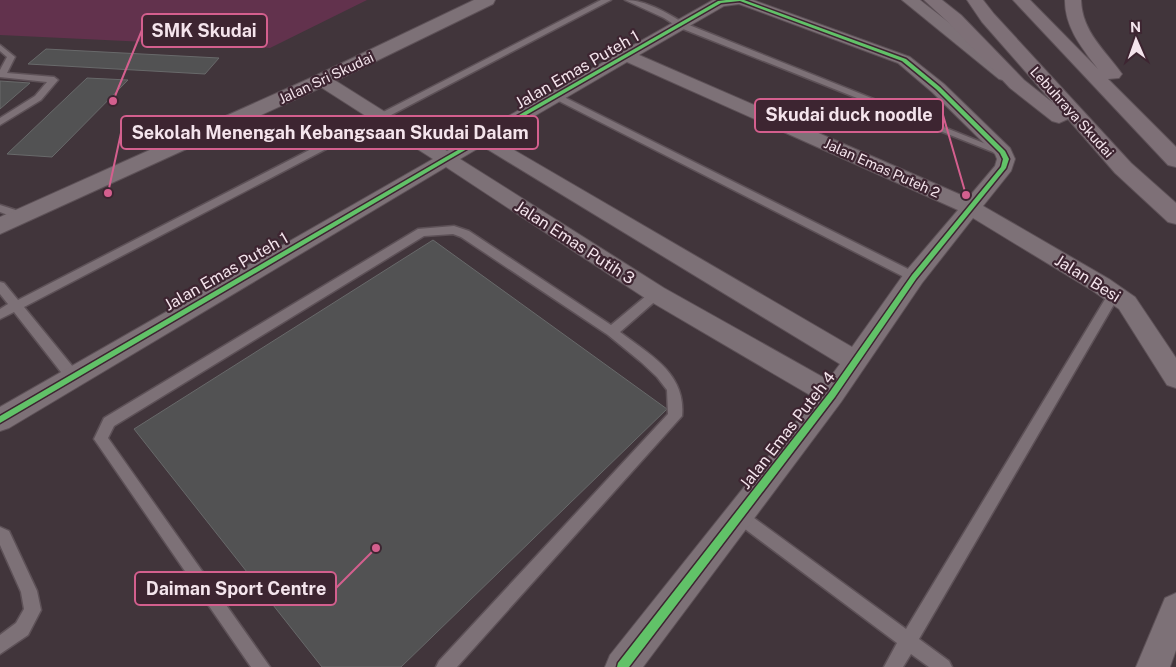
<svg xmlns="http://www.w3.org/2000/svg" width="1176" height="667" viewBox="0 0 1176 667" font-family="'Public Sans',sans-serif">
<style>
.green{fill:#62324d}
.building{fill:#525253;stroke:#68696a}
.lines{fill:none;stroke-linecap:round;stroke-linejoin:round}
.service-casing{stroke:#5d5157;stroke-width:3}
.minor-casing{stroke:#5d5157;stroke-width:2}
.tertiary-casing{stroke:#5d5157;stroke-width:2}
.trunk-casing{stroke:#5d5157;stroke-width:2}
.service{fill:#7d7177;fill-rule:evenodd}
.minor{fill:#7d7177;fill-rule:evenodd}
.tertiary{fill:#7d7177;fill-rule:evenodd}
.trunk{fill:#7e7077;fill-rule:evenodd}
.cycleway-casing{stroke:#3d2531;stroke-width:3}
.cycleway{fill:#61c268;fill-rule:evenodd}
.labels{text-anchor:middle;stroke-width:4.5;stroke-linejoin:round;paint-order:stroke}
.far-street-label{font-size:14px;fill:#f4e4ec;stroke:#3d2531}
.street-label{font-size:16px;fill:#f4e4ec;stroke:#3d2531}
.leader{fill:none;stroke:#d45f8e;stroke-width:2}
.callout-dot{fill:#d45f8e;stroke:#3d2531;stroke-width:2}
.callout{fill:#3d2531;stroke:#d45f8e;stroke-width:2}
.callout-label{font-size:18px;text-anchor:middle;font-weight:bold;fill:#f4e4ec}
</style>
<rect width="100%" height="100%" fill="#41353b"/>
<path class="green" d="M0 0H367L270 48 0 35Z"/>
<g class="building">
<path d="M46 49 219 58 205 74 28 64Z"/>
<path d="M87 78 128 80 52 157 7 154Z"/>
<path d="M0 81 30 83 0 109Z"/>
<path d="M433 240 667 409 401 667H322L134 429Z"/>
</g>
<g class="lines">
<defs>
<g id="service">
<path d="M601 0H611L24 307 78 373 80 377 78 381 73 382 68 381 14 312 0 319V309L8 304 0 294V282L4 283 18 300Z"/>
<path d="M625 0C646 0 667 13 684 23L1006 152 1001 155 998 154 678 27 664 18Z"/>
<path d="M0 45 15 57 7 73 54 77 58 80 41 100 0 125V118L35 96 47 82 0 77V70L7 57 0 51Z"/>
<path d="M556 93 918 274 920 277 918 280H910L553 98 552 96Z"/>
<path d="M0 205 25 213 26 216 21 220 0 212Z"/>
<path d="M454 226 469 231 611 325 652 291H660L662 294 660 297 620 332C650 355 686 373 682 416L457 667H436L439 661 668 414 667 390 657 377 641 362 608 335 461 237 453 234 424 236 114 426 108 438 270 667H251L94 439 104 418 418 229Z"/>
<path d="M1114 290 1120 294 919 639 949 661 952 667H929L911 654 903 667H884L897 643 733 520 730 515 733 510 738 508 743 510 906 629 1110 291Z"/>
<path d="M0 527 9 531 37 591 41 610 28 635 0 654V635L16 623 24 609 21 592 0 545Z"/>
</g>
<g id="minor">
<path d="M713 0H753L910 57 944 84 1010 148 1015 159 1011 171 983 206 1109 279 1135 297 1176 358V388L1167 385 1119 309 1093 291 973 218 922 283 841 402 643 667H605L610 655 815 398 648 300 446 167 9 428 0 431V407L433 159 316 84 314 80 316 76H328L447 151ZM739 4 898 63 932 92 995 154 997 159 995 166 968 198 639 55 724 6ZM627 62 958 210 906 271 852 347 495 139ZM482 146 840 364 828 380 664 288 460 159Z"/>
<path d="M1176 593V650L1170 667H1136L1165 598Z"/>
</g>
<g id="tertiary">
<path d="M474 0H495L493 4 329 84 0 234V217L315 76Z"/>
<path d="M902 0H920L1016 75 1013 79 1006 81 999 79Z"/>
</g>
<g id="trunk">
<path d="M924 0H942L961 15 1024 80 1053 103 982 22 967 0H983L994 14 1131 163 1176 203V224L1168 222 1115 173 1068 119 1059 123 1052 121 1010 88 949 23Z"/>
<path d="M1013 0H1030L1098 69C1082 48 1065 28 1065 0H1081C1082 32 1105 50 1122 74L1119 78 1108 79 1176 147V167L1168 165Z"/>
</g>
</defs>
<use href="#service" class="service-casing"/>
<use href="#minor" class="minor-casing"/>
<use href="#tertiary" class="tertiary-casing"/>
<use href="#trunk" class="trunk-casing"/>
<use href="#service" class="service"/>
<use href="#minor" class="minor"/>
<use href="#tertiary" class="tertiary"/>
<use href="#trunk" class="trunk"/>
<defs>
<path id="cycleway" d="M726 0H744L906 59 940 87 1005 151 1009 159 1006 168 916 279 835 397 629 667H617L618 663 829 393 912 275 1001 167 1003 159 1000 153 936 89 902 61 740 1 721 3 448 160 0 423V416L444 158 718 1Z"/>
</defs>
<use href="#cycleway" class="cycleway-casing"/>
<use href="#cycleway" class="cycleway"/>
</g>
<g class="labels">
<g class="far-street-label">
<text transform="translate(326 78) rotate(-25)" y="5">Jalan Sri Skudai</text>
<text transform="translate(1072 112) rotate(48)" y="5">Lebuhraya Skudai</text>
<text transform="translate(882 168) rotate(24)" y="5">Jalan Emas Puteh 2</text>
</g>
<g class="street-label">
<text transform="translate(577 69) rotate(-30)" y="6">Jalan Emas Puteh 1</text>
<text transform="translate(575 242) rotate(33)" y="6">Jalan Emas Putih 3</text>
<text transform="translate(226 271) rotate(-30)" y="6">Jalan Emas Puteh 1</text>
<text transform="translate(1088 278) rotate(32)" y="6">Jalan Besi</text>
<text transform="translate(787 430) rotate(-52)" y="6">Jalan Emas Puteh 4</text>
</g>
</g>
<path class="leader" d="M113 101L142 30M966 195L943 115M108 193L121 133M376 548L336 588"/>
<g class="callout-dot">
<circle cx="113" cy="101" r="5"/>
<circle cx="966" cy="195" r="5"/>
<circle cx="108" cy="193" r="5"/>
<circle cx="376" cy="548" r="5"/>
</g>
<g class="callout">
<rect x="142" y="14" width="125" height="33" rx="5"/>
<rect x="755" y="99" width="188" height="33" rx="5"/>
<rect x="121" y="116" width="417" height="33" rx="5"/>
<rect x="135" y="572" width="201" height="33" rx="5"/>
</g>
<g class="callout-label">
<text x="204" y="37">SMK Skudai</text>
<text x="849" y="121">Skudai duck noodle</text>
<text x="330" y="139">Sekolah Menengah Kebangsaan Skudai Dalam</text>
<text x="236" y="595">Daiman Sport Centre</text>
</g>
<g transform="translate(1136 40) rotate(358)" stroke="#3d2531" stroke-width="4" paint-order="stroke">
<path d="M0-4L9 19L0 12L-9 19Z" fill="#f4e4ec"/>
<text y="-8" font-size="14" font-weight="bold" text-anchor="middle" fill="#f4e4ec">N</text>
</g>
</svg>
